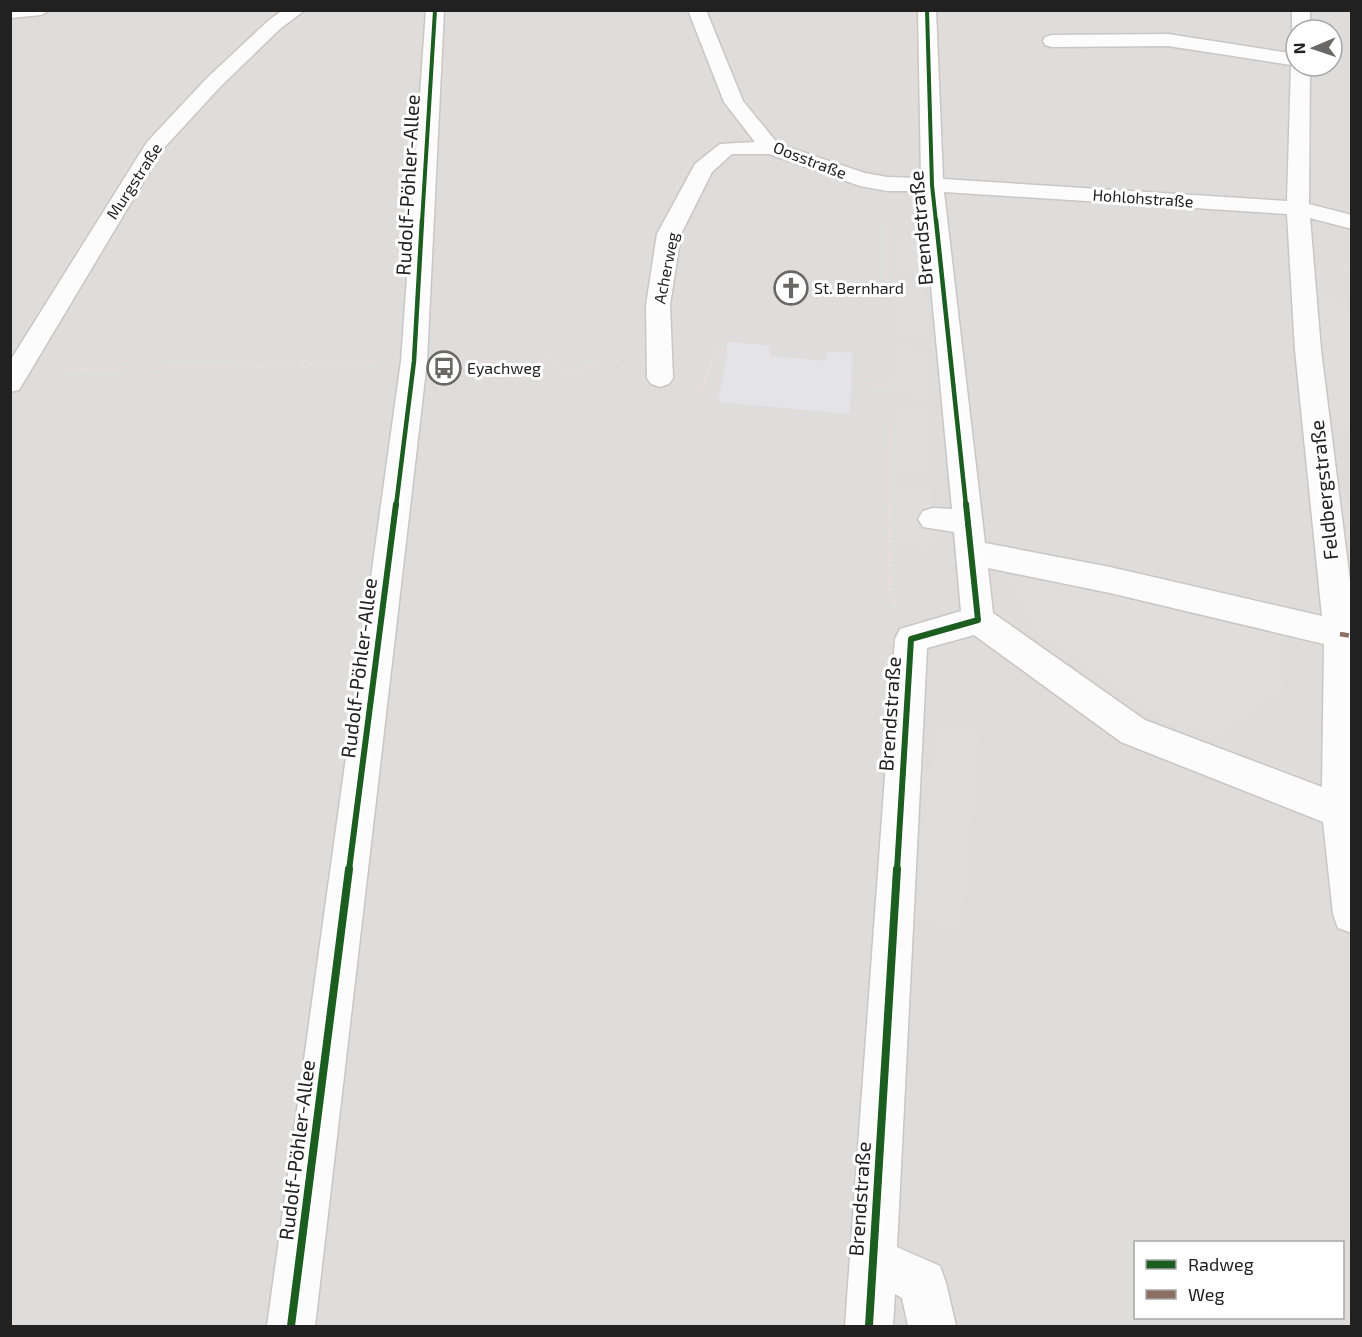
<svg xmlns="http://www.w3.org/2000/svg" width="1362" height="1337" viewBox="0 0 1362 1337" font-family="'Exo 2',sans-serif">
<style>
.residential{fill:#dedddb;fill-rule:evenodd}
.parking{fill:#dfdedd}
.plaza{fill:#e4e3e8}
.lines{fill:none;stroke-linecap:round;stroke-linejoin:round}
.minor-casing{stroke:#c8c7c5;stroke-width:3}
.path-far2{stroke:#ecdcda;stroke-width:2;stroke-dasharray:1.5 1.5;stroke-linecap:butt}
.path-far1{stroke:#ecdcda;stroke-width:3;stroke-dasharray:2 2;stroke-linecap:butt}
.path{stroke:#ecdcda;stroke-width:4;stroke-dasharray:3 3;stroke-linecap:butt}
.minor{fill:#fdfcfc;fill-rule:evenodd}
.quiet{stroke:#8d6e63;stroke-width:4.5;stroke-dasharray:9 4.5;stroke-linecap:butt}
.cycleway-far3-casing{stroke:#fff;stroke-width:6}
.cycleway-far2-casing{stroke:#fff;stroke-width:8}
.cycleway-far1-casing{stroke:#fff;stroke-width:10}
.cycleway-casing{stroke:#fff;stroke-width:11}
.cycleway-far3{stroke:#1b5e20;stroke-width:4}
.cycleway-far2{stroke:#1b5e20;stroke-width:4.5}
.cycleway-far1{stroke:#1b5e20;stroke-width:6}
.cycleway{stroke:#1b5e20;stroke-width:8}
.labels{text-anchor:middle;stroke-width:6;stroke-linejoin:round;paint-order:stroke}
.far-street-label{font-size:16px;fill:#212121;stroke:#fff}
.far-poi-label{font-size:16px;fill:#212121;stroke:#fff;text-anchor:start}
.street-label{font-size:20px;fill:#212121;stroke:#fff}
</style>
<rect width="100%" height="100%" fill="#efede9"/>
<path class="residential" d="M11 11H1351V1326H11ZM1296 30H1332V66H1296ZM1136 1242H1342V1318H1136Z"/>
<g class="parking">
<path d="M894 237 921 239 923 274 895 272Z"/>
<path d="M895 283 923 285 926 336 895 334Z"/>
<path d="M1319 297 1348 303 1352 334 1351 430 1329 426Z"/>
<path d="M896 347 927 350V397L895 394Z"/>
<path d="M897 409 930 413V475L896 472Z"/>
<path d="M898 487 931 490 933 550 899 546Z"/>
<path d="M1330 498 1351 503V617Z"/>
<path d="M1006 570 1281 622 1283 688 1220 735 1171 725 1039 633Z"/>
<path d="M938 724 980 734 960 930 911 917Z"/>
</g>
<path class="plaza" d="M726 342 769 345 770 356 826 361 827 351 852 353 850 414 718 402 728 350Z"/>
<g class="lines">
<defs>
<g id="minor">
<path d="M10 10H50L41 15 10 18Z"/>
<path d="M283 10H305L281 28 221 86 163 149 19 390 10 392V361L147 142 207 78 269 20Z"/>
<path d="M426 10H444L427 361 315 1326H267L401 361Z"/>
<path d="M688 10H706L743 101 778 144 865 173 887 177 921 178 918 10H936L943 179 1287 201 1291 65 1168 46 1052 47 1045 45 1043 41 1045 37 1052 35 1168 34 1296 54V66H1310L1309 204 1352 215V229L1310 218 1321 350 1352 597V933L1338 928 1333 914 1323 822 1121 742 974 635 927 648 897 1247 940 1266 946 1283 956 1326H908L902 1298 895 1294 893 1326H845L895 639 900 629 961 611 954 532 923 527 918 519 923 511 933 508 952 509 922 191H887L860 186 769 154H732L712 172 681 234 670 305 673 378 669 384 660 387 651 384 647 378 646 305 657 234 695 164 720 144 755 142 724 102ZM944 192 1287 214 1295 350 1322 616 1110 567 985 543ZM988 568 1110 593 1324 644 1322 787 1145 720 993 613Z"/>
<path d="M1292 10H1310V30H1296L1294 34 1292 30Z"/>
</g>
</defs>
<use href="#minor" class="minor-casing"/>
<path class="path-far2" d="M887 218V222"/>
<g class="path-far1">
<path d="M887 220 889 506"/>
<path d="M1340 267 1352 270"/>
<path d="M452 361H502L518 375 546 358 570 374 608 358 621 363"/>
<path d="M62 370 376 362"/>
<path d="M851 383 888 386"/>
<path d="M695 390 700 392 718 349 728 350"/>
</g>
<path class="path" d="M889 504 890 592 895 603"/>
<use href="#minor" class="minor"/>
<path class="quiet" d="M1340 634 1352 636"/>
<defs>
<g id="cycleway-far3">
<path d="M927 10 932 185 936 222"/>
<path d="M422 222 435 10"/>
</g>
<g id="cycleway-far2">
<path d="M936 220 966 506"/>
<path d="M396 506 414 361 422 220"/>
</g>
<g id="cycleway-far1">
<path d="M349 870 396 504"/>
<path d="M897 870 911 639 978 620 966 504"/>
</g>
<g id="cycleway">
<path d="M291 1326 349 869"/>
<path d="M869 1326 897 869"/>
</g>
</defs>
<use href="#cycleway-far3" class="cycleway-far3-casing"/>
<use href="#cycleway-far2" class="cycleway-far2-casing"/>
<use href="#cycleway-far1" class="cycleway-far1-casing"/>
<use href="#cycleway" class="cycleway-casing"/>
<use href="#cycleway-far3" class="cycleway-far3"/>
<use href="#cycleway-far2" class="cycleway-far2"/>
<use href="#cycleway-far1" class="cycleway-far1"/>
<use href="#cycleway" class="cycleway"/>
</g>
<defs>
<symbol id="church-ring" viewBox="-11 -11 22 22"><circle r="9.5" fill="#fff" stroke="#696867" stroke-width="1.5"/><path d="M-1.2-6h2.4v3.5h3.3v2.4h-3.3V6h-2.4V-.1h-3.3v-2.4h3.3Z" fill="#696867"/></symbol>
<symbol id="bus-ring" viewBox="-11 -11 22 22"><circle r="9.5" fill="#fff" stroke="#696867" stroke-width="1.5"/><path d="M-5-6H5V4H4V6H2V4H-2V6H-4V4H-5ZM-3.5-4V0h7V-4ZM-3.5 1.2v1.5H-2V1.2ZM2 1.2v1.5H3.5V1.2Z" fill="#696867"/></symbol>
</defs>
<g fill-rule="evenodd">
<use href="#church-ring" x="772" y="269" width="38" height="38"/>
<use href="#bus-ring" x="425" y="349" width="38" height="38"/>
</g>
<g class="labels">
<g class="far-street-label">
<text transform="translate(810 160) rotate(21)" y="6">Oosstraße</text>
<text transform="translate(134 181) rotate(-57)" y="6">Murgstraße</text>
<text transform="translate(1143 198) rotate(4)" y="6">Hohlohstraße</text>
<text transform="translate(666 268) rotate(-79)" y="6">Acherweg</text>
</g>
<g class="far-poi-label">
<text x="814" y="294">St. Bernhard</text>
<text x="467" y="374">Eyachweg</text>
</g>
<g class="street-label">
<text transform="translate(408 185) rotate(-87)" y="7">Rudolf-Pöhler-Allee</text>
<text transform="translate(921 228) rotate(-95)" y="7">Brendstraße</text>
<text transform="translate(1324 490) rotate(-96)" y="7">Feldbergstraße</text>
<text transform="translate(359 668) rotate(-83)" y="7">Rudolf-Pöhler-Allee</text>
<text transform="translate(890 714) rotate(-86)" y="7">Brendstraße</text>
<text transform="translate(297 1150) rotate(-83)" y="7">Rudolf-Pöhler-Allee</text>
<text transform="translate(860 1199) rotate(-86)" y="7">Brendstraße</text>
</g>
</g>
<rect width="1362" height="1337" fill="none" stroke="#212121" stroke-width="24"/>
<rect x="1134" y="1241" width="210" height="78" fill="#ffffff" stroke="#a6a6a6" stroke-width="1.5"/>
<rect x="1146" y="1260" width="30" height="9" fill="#1b5e20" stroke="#a6a6a6" stroke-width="1.5"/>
<text x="1188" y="1271" font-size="18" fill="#212121">Radweg</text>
<rect x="1146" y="1290" width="30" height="9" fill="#8d6e63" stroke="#a6a6a6" stroke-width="1.5"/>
<text x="1188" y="1301" font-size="18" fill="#212121">Weg</text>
<g transform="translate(1314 48) rotate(268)"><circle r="28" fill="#ffffff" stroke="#a6a6a6" stroke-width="1.5"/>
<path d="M0-4.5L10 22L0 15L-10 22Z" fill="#696867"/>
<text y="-9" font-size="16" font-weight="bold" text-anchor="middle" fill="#212121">N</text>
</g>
</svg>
